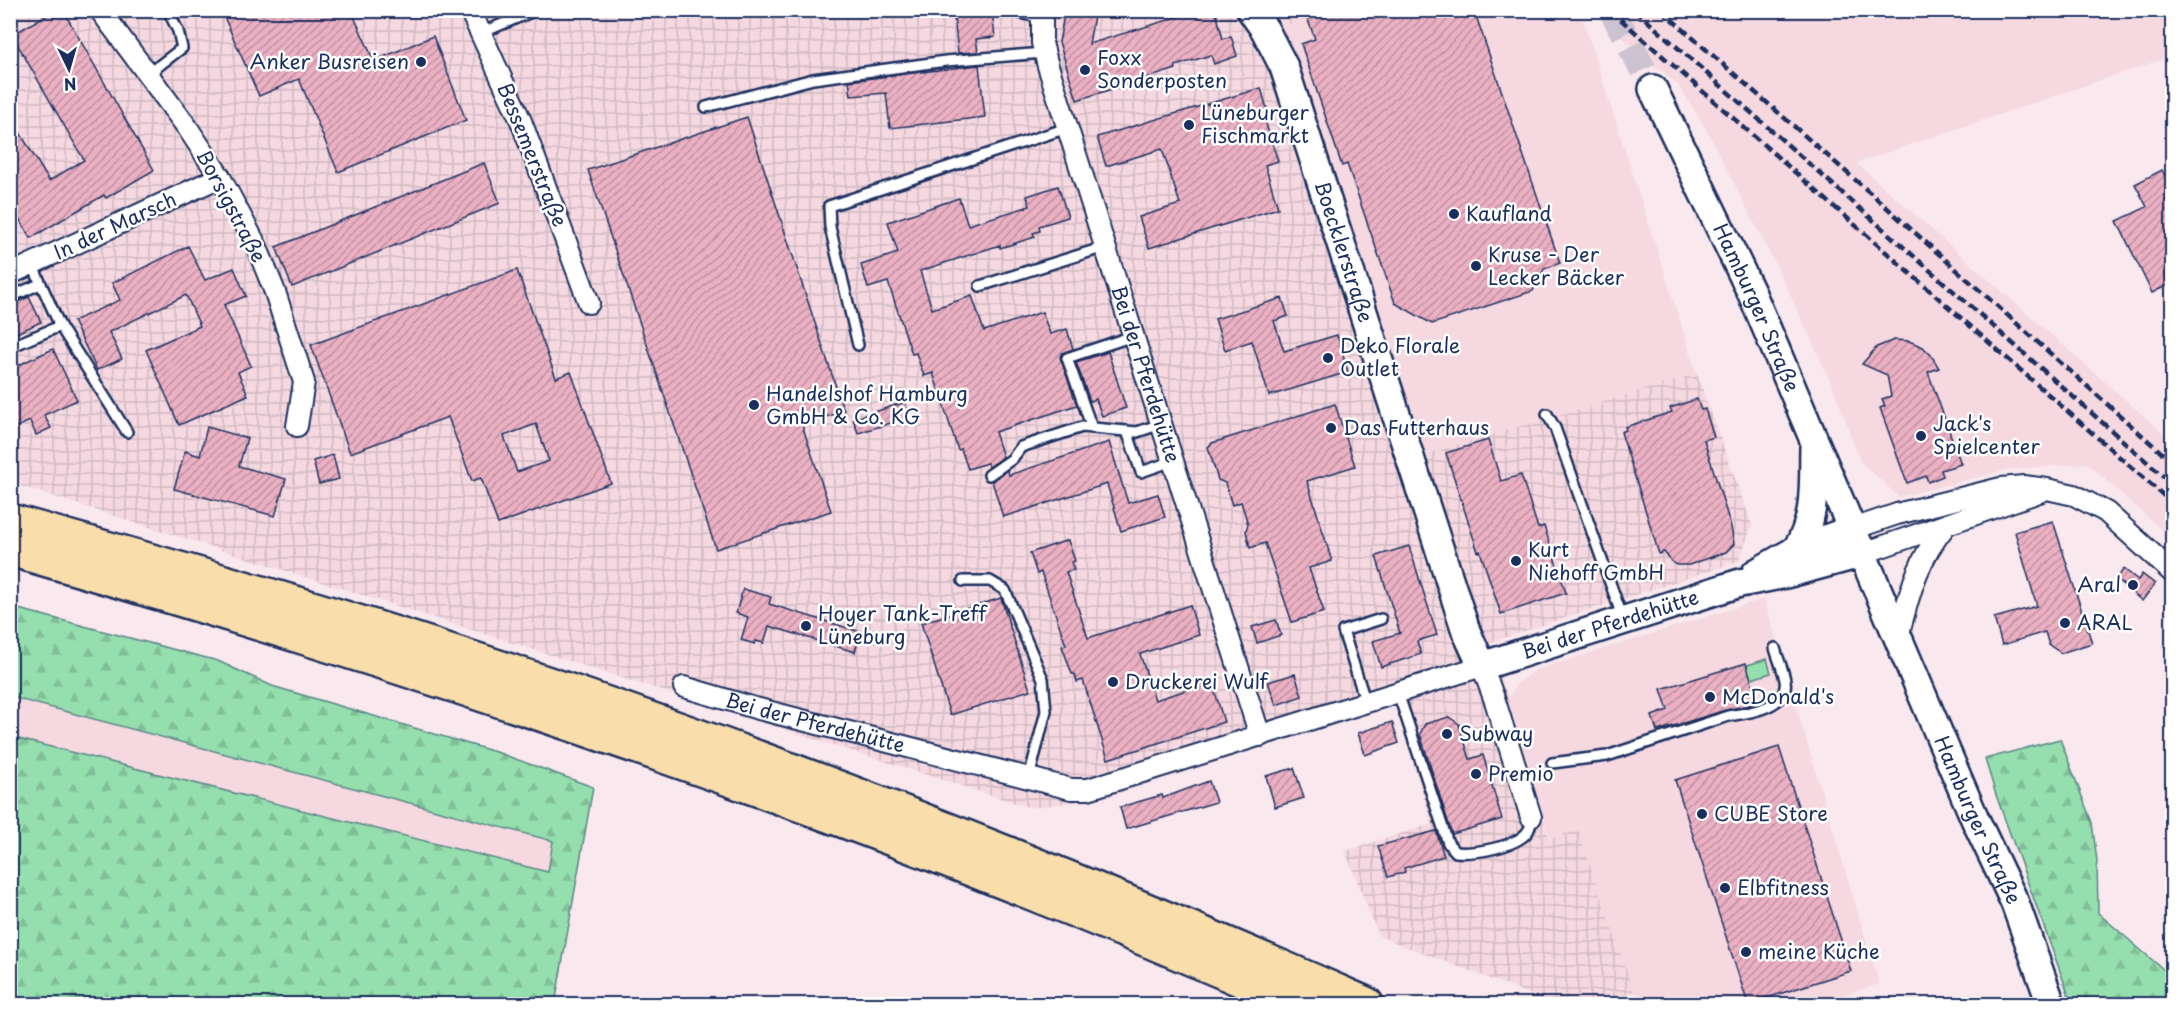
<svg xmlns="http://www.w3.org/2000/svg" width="2183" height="1015" viewBox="0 0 2183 1015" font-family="'Playpen Sans',sans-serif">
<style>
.built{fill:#f5d8e0}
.industrial{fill:url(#industrial-grid)}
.forest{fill:url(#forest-firs);stroke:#588686;stroke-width:1.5}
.park{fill:#95dead;stroke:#588686;stroke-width:1.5}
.building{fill:url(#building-hatch);stroke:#1b2f5e;stroke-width:1.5;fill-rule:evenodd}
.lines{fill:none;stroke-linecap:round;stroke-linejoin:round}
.secondary-tunnel{stroke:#cdc3d0;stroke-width:27;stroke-dasharray:27 14;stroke-linecap:butt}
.lane-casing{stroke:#1b2f5e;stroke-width:14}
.street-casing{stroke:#1b2f5e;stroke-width:24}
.secondary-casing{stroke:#1b2f5e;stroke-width:32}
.highway-casing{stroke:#1b2f5e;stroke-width:38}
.lane{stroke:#fff;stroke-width:9}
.street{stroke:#fff;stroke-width:20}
.secondary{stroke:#fff;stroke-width:27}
.highway{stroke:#f9deab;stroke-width:33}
.rail{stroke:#1b2f5e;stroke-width:4.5;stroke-dasharray:9 4.5;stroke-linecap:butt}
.poi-dot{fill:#1b2f5e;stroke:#fff;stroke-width:2}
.labels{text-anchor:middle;stroke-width:5;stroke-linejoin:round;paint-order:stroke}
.poi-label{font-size:20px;fill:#1b2f5e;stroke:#fff;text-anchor:start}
.street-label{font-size:20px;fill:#1b2f5e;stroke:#fff}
</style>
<defs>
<pattern id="industrial-grid" width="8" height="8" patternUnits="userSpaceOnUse" patternTransform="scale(1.5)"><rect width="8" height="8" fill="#f5d8e0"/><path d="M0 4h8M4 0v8" fill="none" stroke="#d1bac3"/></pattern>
<pattern id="forest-firs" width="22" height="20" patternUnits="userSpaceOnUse" patternTransform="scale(1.5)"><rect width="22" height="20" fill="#95dead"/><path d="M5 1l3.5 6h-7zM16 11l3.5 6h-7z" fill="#80bf97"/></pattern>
<pattern id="building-hatch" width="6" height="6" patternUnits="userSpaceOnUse" patternTransform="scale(1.5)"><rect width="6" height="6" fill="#ebb1c3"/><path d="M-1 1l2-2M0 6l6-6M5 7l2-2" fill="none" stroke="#be90a2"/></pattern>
</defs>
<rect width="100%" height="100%" fill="#f9e8ed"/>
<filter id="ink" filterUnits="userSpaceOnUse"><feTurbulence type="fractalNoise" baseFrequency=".0167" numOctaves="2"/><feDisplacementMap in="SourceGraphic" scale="12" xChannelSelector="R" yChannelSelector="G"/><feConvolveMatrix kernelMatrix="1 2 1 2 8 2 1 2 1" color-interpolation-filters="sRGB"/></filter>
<g filter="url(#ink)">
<g class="built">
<path d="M1327 10H1557L1583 20 1697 374 1420 456 1277 28Z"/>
<path d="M1592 11H2172V56L1856 163 2172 441V539L2087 463 2005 470 1899 497 1860 461 1835 391 1784 281 1707 130 1678 85Z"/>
<path d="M1764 599 1879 984 1813 1004H1666L1634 992 1578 831 1550 839 1508 698 1518 683 1536 670Z"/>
<path d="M10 697 553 841 548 873 11 737Z"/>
</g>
<path class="industrial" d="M1327 10 1278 28 1420 456 1697 374 1752 525 1739 561 1488 643 1508 698 1549 839 1578 830 1634 992 1599 1004H1555L1379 936 1345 851 1432 824 1396 704 1107 797 1031 808 11 483V11Z"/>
<g class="forest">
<path d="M11 607 218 661 272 686 499 753 593 787 555 1004H11V737L548 872 553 841 11 697Z"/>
<path d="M2060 739 2092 823 2097 861 2098 913 2172 977V1004H2072L1996 795 1985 759Z"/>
</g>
<path class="park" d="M1767 659 1771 673 1748 680 1744 666Z"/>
<g class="building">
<path d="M55 10H63L154 170 106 198 104 195 31 238 10 204V116L49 181 84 160 12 35Z"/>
<path d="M221 10H351L374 61 433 36 466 120 338 172 299 79 259 96Z"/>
<path d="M1065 10H1095L1089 44 1178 17 1170 10H1211L1217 16 1223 39 1231 36 1237 56 1214 64 1211 55 1175 66 1176 69 1077 100 1059 42Z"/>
<path d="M1319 10H1474L1560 263 1544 269 1533 291 1432 324 1395 303 1347 164 1342 166 1301 44 1315 39 1306 15Z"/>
<path d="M992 11 995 37 976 39 978 52 958 53 954 16Z"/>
<path d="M979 65 985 117 890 128 886 93 851 96 849 81Z"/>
<path d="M1261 88 1269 116 1264 118 1278 161 1265 165 1278 208 1149 248 1139 217 1180 204 1162 149 1106 166 1097 137Z"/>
<path d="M747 117 844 411 802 425 831 511 716 549 588 170Z"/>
<path d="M484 163 500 203 292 287 276 247Z"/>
<path d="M2162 170 2172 190V283L2152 293 2117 221 2147 207 2135 184Z"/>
<path d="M1058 186 1068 217 1039 226 1040 231 1033 233 1035 237 1000 248V245L920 271 932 309 972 296 984 331 1042 312 1050 334 1067 329 1073 349 1062 353 1060 357 1077 405 995 432 1003 457 989 467 987 463 968 469 961 449 958 450 933 373 924 376 916 353 912 354 888 282 868 288 861 265 898 253 888 222 959 198 968 225 1030 206 1027 196Z"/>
<path d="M188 246 205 280 234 268 246 296 224 305 251 366 238 372 248 395 179 425 146 350 200 326 186 295 109 332 122 359 97 370 73 321 120 300 112 283Z"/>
<path d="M517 270 556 378 571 372 611 483 498 524 481 478 472 481 448 417 350 453 311 345ZM536 424 549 461 517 472 504 436Z"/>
<path d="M29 297 41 322 10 336V305Z"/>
<path d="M1282 298 1288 316 1274 321 1284 351 1337 335 1348 372 1269 396 1252 341 1225 350 1215 319Z"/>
<path d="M1894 340 1909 341 1923 347 1931 355 1939 368 1928 372 1961 464 1941 470 1943 476 1928 482 1926 476 1907 483 1880 408 1885 406 1882 399 1891 396 1887 375 1862 364 1877 347Z"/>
<path d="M53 349 77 400 44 415 51 428 36 435 30 421 10 430V369Z"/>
<path d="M1108 352 1126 408 1102 416 1096 399 1090 401 1076 362Z"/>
<path d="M1697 399 1701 410 1705 409 1714 437 1704 440 1731 527 1734 544 1726 552 1689 565H1677L1671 561 1664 552 1659 554 1621 432 1626 430 1625 427 1672 412 1670 408Z"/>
<path d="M905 402 910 417 858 433 853 419Z"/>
<path d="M1335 404 1355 466 1307 481 1332 561 1309 568 1324 612 1292 622 1265 543 1250 548 1246 531 1248 524 1241 502 1232 505 1225 483 1218 480 1208 447 1212 443Z"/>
<path d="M207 427 247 438 239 466 286 479 275 516 174 489 185 451 200 456Z"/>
<path d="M1488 440 1501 481 1521 475 1538 528 1544 526 1566 593 1501 614 1480 551 1478 552 1446 453Z"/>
<path d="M1109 442 1128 503 1158 494 1165 517 1121 531 1107 484 1003 517 992 481 1008 470 1009 475Z"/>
<path d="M333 455 339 479 319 484 313 461Z"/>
<path d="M2053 521 2092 643 2061 653 2049 645 2045 632 2002 645 1994 618 2037 606 2015 532Z"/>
<path d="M1068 540 1075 561 1071 562 1074 570 1066 572 1088 638 1190 605 1199 635 1140 654 1155 700 1212 682 1224 722 1108 759 1083 680 1077 682 1075 674H1072L1062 646 1066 645 1041 572 1037 574 1030 553Z"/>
<path d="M1409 546 1437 635 1417 641 1421 654 1381 667 1373 641 1400 633 1376 556Z"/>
<path d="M2124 569 2138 580 2142 574 2155 584 2142 601 2116 579Z"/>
<path d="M743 589 771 597 769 604 861 632 855 652 769 626 764 643 756 641 755 644 741 640 748 617 736 613Z"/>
<path d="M1001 598 1030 690 950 715 921 623Z"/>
<path d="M1276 620 1281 635 1257 643 1252 627Z"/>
<path d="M1746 663 1758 703 1726 710 1657 731 1652 716 1668 710 1661 689Z"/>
<path d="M1295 674 1302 696 1276 705 1268 682Z"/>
<path d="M1449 717 1459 724 1470 759 1483 755 1502 819 1452 834 1420 734 1425 724Z"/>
<path d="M1392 722 1399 743 1365 755 1358 733Z"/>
<path d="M1779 747 1851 971 1748 1004 1675 780Z"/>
<path d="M1294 768 1304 798 1275 807 1266 776Z"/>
<path d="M1209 781 1216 802 1126 829 1120 807 1162 795 1163 798Z"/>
<path d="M1436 831 1444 856 1404 868 1405 872 1388 877 1378 846Z"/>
</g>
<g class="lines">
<path class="secondary-tunnel" d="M1612 10 1653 89"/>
<defs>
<g id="lane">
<path d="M1007 10 1042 18"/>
<path d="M481 33 536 10"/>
<path d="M148 74 182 48 178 31 168 10"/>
<path d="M706 107 813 79 946 61 1044 53"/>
<path d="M980 286 1105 247"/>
<path d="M10 297 40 284"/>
<path d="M60 326 127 432"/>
<path d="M858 345 830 227 829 206 1067 128"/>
<path d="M10 347 60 326 32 264"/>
<path d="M1547 414 1555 428 1623 619"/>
<path d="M1092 428 1067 358 1133 336"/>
<path d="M1127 431 1141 472 1173 461"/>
<path d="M989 475 1012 459 1021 447 1082 427 1137 432 1161 424"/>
<path d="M963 581H990L1005 590 1043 679 1046 711 1029 778"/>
<path d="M1398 693 1448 843 1456 852C1473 854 1518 847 1528 831 1531 827 1531 822 1531 817"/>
<path d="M1366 703 1343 631 1381 619"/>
<path d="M1552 763 1607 756 1728 716C1747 713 1790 708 1785 680 1783 669 1778 659 1775 648"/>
</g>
<g id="street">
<path d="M100 10 187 127 220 177 256 245 275 292 304 382 297 426"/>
<path d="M470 10 521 121 589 303"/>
<path id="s1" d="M1042 10V43L1048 66 1260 736"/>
<path d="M10 274 220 177"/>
<path d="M1853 529 1897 514 2001 488 2024 486 2047 489 2074 495 2106 512 2172 572"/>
<path d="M1864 553 2042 491"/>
<path d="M1898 637C1910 592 1916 562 1946 525"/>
<path id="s2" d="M684 687 755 708 1029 778 1071 789H1088L1482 666 1495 701 1531 817"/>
</g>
<g id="secondary">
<path id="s3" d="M1251 10 1265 30 1284 67 1466 631 1482 666 1740 583 1786 574 1864 553"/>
<path id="s4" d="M1653 89 1752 294 1975 819 2015 903 2051 1004"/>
<path d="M1796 550C1817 520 1813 483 1814 447"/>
<path d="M1756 573 1796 550 1853 529"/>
</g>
<g id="highway">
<path d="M10 521C152 561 294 601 434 646 751 748 1061 870 1366 1004"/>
<path d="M10 549C448 676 880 820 1297 1004"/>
</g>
</defs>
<use href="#lane" class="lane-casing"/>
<use href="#street" class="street-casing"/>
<use href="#secondary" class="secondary-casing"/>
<use href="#highway" class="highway-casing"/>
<use href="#lane" class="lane"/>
<use href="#street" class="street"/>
<use href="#secondary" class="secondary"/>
<use href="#highway" class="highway"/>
<g class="rail">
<path d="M1610 10 2172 503"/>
<path d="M1635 10 2172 484"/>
<path d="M1661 10 1884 205 2172 462"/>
</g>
</g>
</g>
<g class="poi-dot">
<circle cx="421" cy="62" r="6"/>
<circle cx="1085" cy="70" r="6"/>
<circle cx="1189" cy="125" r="6"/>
<circle cx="1454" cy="214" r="6"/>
<circle cx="1476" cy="266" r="6"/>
<circle cx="1328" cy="358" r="6"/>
<circle cx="754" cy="405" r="6"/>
<circle cx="1331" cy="428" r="6"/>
<circle cx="1921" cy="436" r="6"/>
<circle cx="1516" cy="561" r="6"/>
<circle cx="2133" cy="585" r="6"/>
<circle cx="2065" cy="623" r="6"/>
<circle cx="806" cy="626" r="6"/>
<circle cx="1113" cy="682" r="6"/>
<circle cx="1710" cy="697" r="6"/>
<circle cx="1447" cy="734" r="6"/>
<circle cx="1476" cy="774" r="6"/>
<circle cx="1702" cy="814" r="6"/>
<circle cx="1725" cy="888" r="6"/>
<circle cx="1746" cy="952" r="6"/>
</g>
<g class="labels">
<g class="poi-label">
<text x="1097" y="65">Foxx<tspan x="1097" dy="23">Sonderposten</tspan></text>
<text x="409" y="69" text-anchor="end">Anker Busreisen</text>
<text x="1201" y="120">Lüneburger<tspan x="1201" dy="23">Fischmarkt</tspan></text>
<text x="1466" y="221">Kaufland</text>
<text x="1488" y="262">Kruse - Der<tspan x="1488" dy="23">Lecker Bäcker</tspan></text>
<text x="1340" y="353">Deko Florale<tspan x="1340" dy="23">Outlet</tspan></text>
<text x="766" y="401">Handelshof Hamburg<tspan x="766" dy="23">GmbH &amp; Co. KG</tspan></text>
<text x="1933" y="431">Jack's<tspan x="1933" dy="23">Spielcenter</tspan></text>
<text x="1343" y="435">Das Futterhaus</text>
<text x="1528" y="557">Kurt<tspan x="1528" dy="23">Niehoff GmbH</tspan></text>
<text x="2121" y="592" text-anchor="end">Aral</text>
<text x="818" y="621">Hoyer Tank-Treff<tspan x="818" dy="23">Lüneburg</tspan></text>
<text x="2077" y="630">ARAL</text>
<text x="1125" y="689">Druckerei Wulf</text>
<text x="1722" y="704">McDonald's</text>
<text x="1459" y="741">Subway</text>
<text x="1488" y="781">Premio</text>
<text x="1714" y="821">CUBE Store</text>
<text x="1737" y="895">Elbfitness</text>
<text x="1758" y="959">meine Küche</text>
</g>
<g class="street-label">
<text transform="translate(532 155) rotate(68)" y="7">Bessemerstraße</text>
<text transform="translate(231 206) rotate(62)" y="7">Borsigstraße</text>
<text transform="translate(115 226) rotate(-25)" y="7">In der Marsch</text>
<text dy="7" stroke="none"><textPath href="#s3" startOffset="260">Boecklerstraße</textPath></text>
<text dy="7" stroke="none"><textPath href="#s4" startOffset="242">Hamburger Straße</textPath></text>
<text dy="7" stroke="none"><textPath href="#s1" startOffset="380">Bei der Pferdehütte</textPath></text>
<text dy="7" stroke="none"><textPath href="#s3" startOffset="832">Bei der Pferdehütte</textPath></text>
<text dy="7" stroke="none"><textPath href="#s2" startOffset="136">Bei der Pferdehütte</textPath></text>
<text dy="7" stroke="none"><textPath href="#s4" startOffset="800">Hamburger Straße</textPath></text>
</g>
</g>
<rect width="2183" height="1015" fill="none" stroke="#fff" stroke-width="36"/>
<rect x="18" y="18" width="2147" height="979" fill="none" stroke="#1b2f5e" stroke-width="2" filter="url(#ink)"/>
<g transform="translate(69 69) rotate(175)" stroke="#ffffff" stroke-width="4.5" paint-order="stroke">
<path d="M0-4.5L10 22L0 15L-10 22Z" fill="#1b2f5e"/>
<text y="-9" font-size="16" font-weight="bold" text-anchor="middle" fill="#1b2f5e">N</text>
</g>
</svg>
